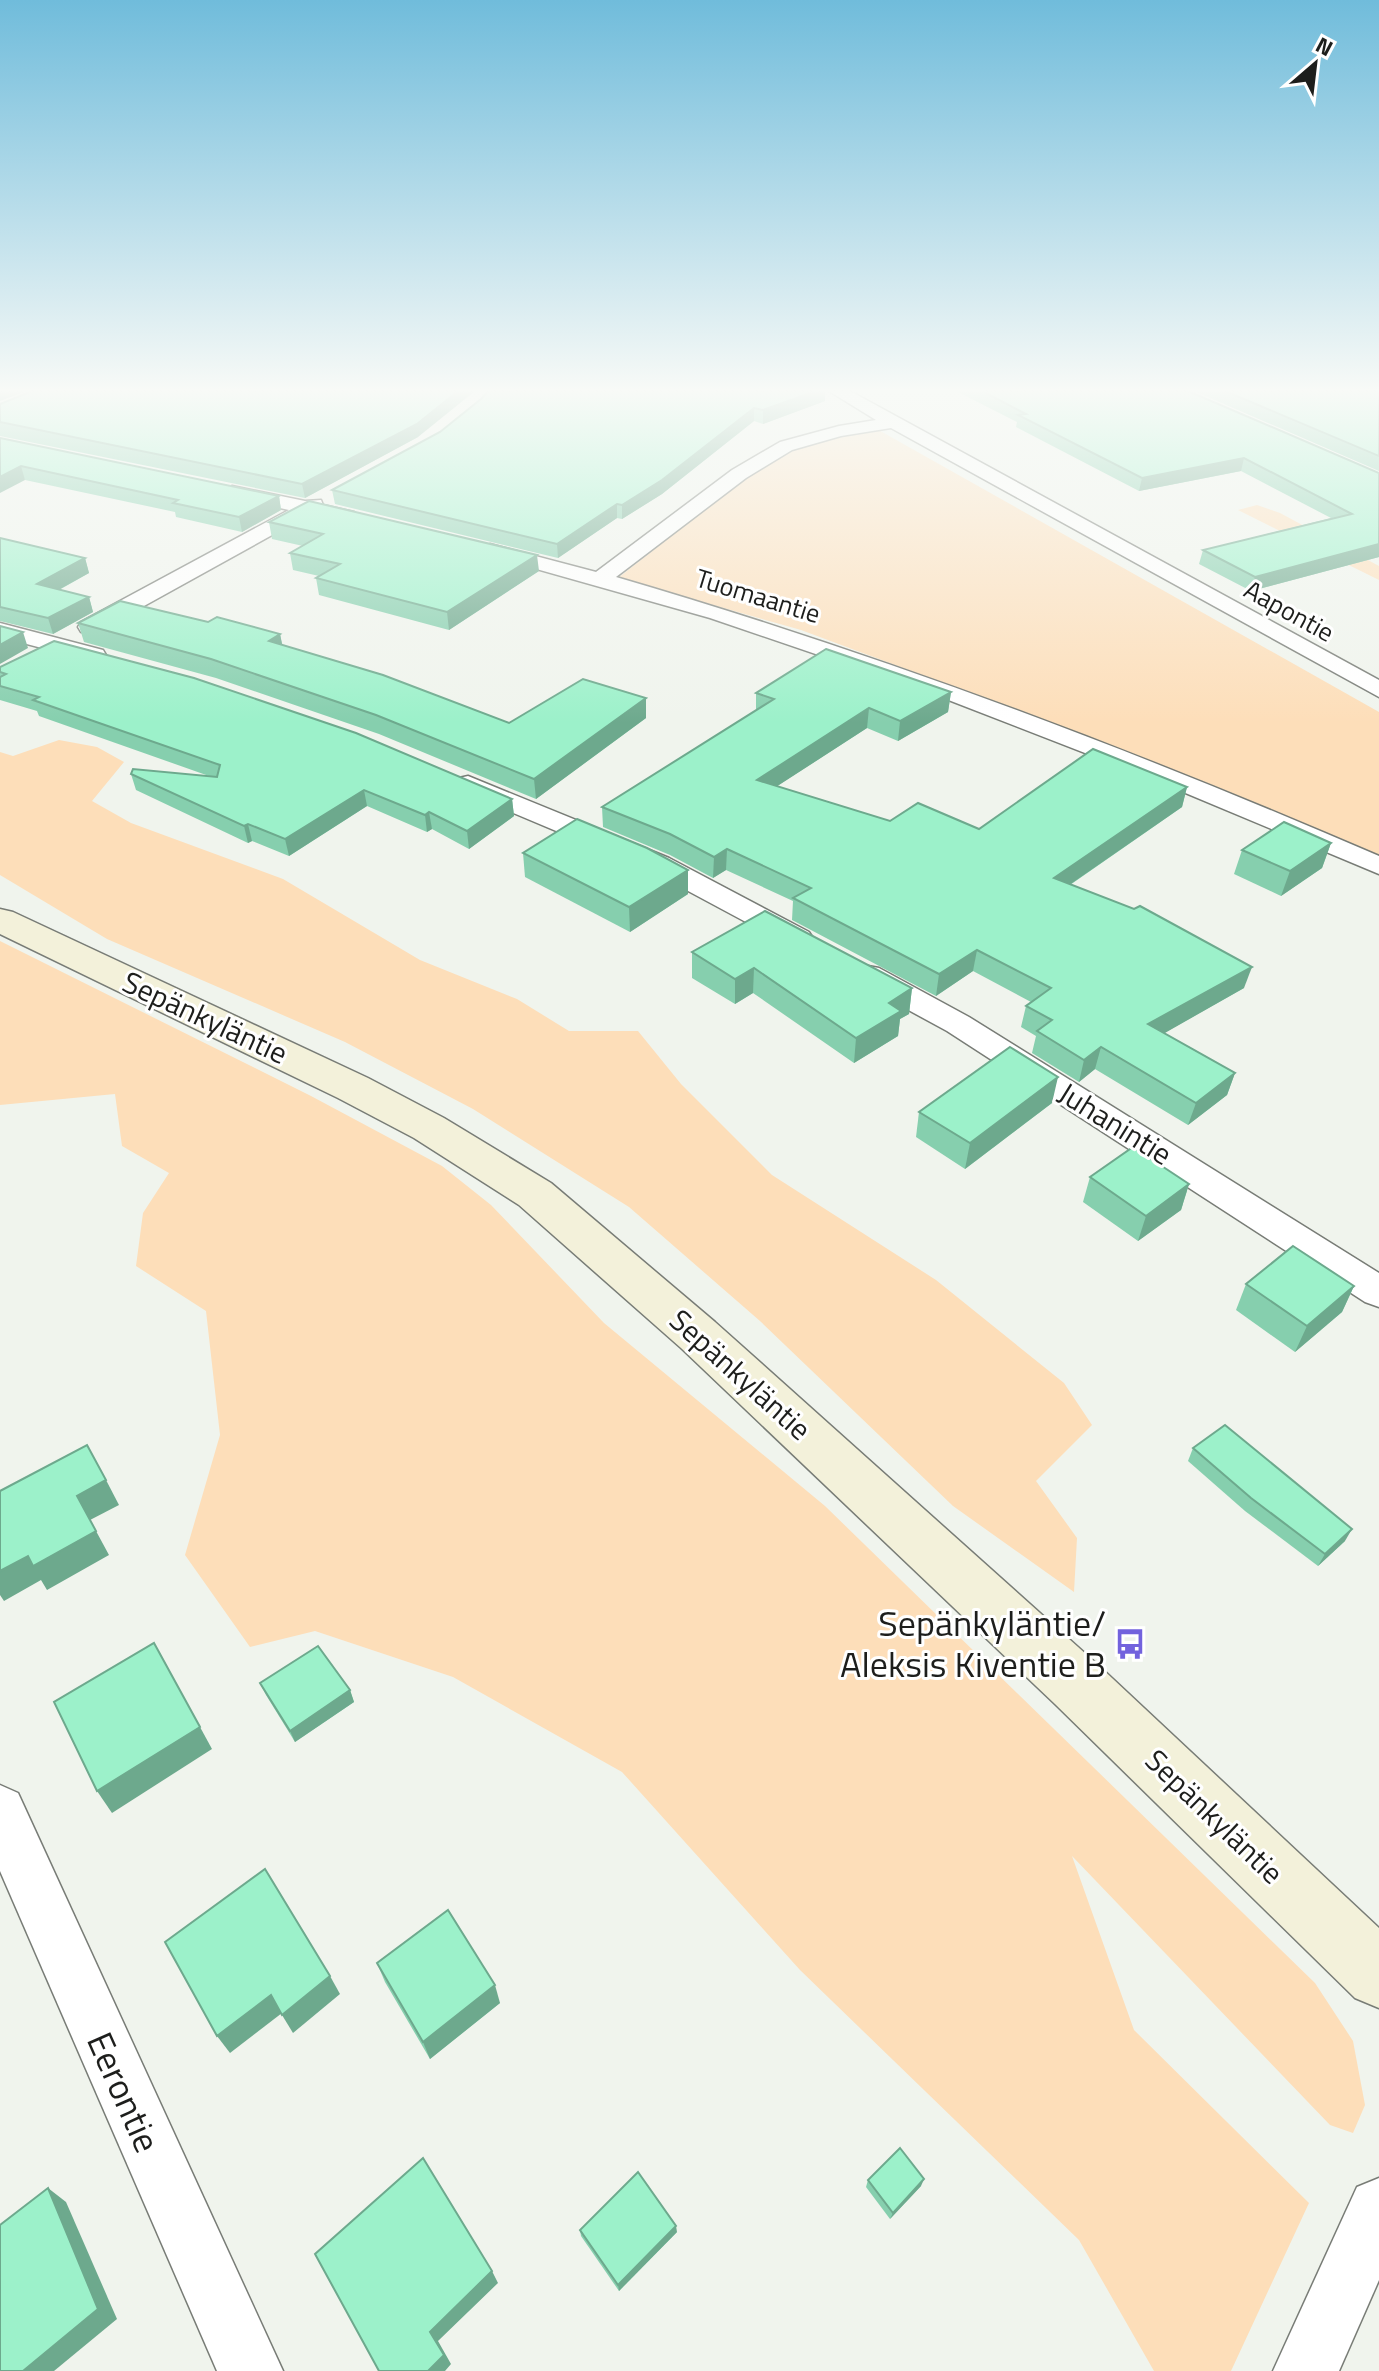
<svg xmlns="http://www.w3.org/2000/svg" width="1379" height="2371" viewBox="0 0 1379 2371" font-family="'Titillium Web',sans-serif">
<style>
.green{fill:#fddeb9}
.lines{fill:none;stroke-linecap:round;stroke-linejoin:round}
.minor-casing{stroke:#787c76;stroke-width:3}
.secondary-casing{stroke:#787c76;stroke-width:3}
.minor{fill:#fff;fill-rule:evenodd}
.secondary{fill:#f3f1da;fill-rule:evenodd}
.wall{fill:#86cfae}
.shaded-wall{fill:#6da98d}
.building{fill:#9cf1ca;stroke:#6da98d;stroke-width:2}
.labels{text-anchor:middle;stroke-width:6;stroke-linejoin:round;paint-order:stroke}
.far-street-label{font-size:26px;fill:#1d1e1c;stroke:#fff}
.street-label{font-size:30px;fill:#1d1e1c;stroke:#fff}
.near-poi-label{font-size:36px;fill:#1d1e1c;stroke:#fff;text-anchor:end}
.near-street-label{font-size:36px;fill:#1d1e1c;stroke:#fff}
</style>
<rect width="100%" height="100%" fill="#f0f4ed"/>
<g class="green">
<path d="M875 428 1379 712V862L1137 755 801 630 618 578 745 478 795 449Z"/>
<path d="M1257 505 1280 513 1379 566V580L1238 510Z"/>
<path d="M59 740 97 747 124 762 92 801 131 823 283 879 420 960 517 999 569 1031H638L681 1084 772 1175 936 1280 1064 1383 1092 1425 1036 1481 1077 1538 1074 1592 953 1506 760 1321 629 1207 473 1109 345 1042 107 939 0 875V752L13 756Z"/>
<path d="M0 941 311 1096 442 1166 491 1205 604 1323 825 1506 1315 1983 1353 2041 1365 2105 1353 2133 1330 2125 1072 1856 1134 2030 1309 2203 1231 2371H1154L1079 2240 800 1970 622 1772 453 1677 315 1631 250 1647 185 1555 220 1435 206 1311 136 1266 143 1213 169 1173 122 1146 115 1094 0 1105Z"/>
</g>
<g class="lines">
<defs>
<g id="minor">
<path d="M829 391H850L1379 680V697L891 428 841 436 792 450 746 478 616 577C877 653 1129 748 1379 856V874L1152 779 933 694 710 618 483 554 480 550 490 544 596 572 732 470 780 442 839 426 876 420Z"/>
<path d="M232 486 305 501 321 500 323 505 354 512 357 516 347 522 310 514 97 632H81L78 627 81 622 289 510 225 496 223 492Z"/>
<path d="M0 623 103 650 106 655 103 660 95 662 0 637Z"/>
<path d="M468 776 669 858 809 932 813 938 809 944 798 947 787 944 649 870 459 790 455 784 459 778Z"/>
<path d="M868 966 879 968 969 1017 1379 1273V1307L1365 1302 947 1031 857 982 853 975 857 968Z"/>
<path d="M0 1785 18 1793 283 2371H217L0 1871Z"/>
<path d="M1379 2178V2280L1339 2371H1273L1357 2187Z"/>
</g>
<path id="secondary" d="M0 909 13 912 368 1078 444 1118 551 1183 715 1322 1097 1664 1379 1928V2008L1355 1998 1055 1704 681 1348 519 1205 414 1138 338 1098 0 934Z"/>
</defs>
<use href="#minor" class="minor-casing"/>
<use href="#secondary" class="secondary-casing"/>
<use href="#minor" class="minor"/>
<use href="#secondary" class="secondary"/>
</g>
<g class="wall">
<path d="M488 391H825V401L763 424 754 421 662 494 622 519 617 518 558 558 335 504 332 490 440 432 481 399Z"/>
<path d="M956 391H1188L1379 473V557L1251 591 1199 564 1203 550 1331 518 1241 471 1139 491 1016 427 1017 422 1011 419Z"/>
<path d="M1194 391H1379V471Z"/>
<path d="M0 404 418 437 305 498 0 436Z"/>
<path d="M0 438 279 496 281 510 242 532 176 517 175 512 25 480Z"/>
<path d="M269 522 539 571 449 630 319 595 316 578 319 576 293 570 290 553 303 546 272 539Z"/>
<path d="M0 538 85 558 89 573 59 590 89 597 93 612 53 634 0 621Z"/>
<path d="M78 623 280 634 282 645 509 723 646 718 536 799 379 734 216 678 84 642Z"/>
<path d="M0 667 512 799 514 816 469 849 432 829 427 832 367 806 289 856 252 841 248 843 136 790 131 774 209 776 39 716 37 711 0 700Z"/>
<path d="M951 692 948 712 898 741 867 728 777 786 890 821 979 829 1187 787 1182 807 1070 885 1244 988 1164 1033 1235 1073 1227 1095 1188 1125 1095 1069 1079 1082 1032 1053 1036 1036 1021 1027 1026 1006 1031 1002 973 971 936 996 792 920 793 901 726 870 713 878 670 855 603 827 602 807 756 710V693Z"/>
<path d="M1331 843 1322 868 1281 896 1234 874 1242 850Z"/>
<path d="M523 853 688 870V894L630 932 525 877Z"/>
<path d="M692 952 912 988 909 1014 900 1019 898 1036 854 1063 753 993 735 1004 692 978Z"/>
<path d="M1052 1103 965 1169 916 1137 919 1112Z"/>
<path d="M1090 1177 1189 1184 1181 1210 1138 1241 1083 1202Z"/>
<path d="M1246 1284 1354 1286 1342 1312 1295 1352 1236 1310Z"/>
<path d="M1193 1448 1345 1541 1318 1566 1245 1511 1188 1461Z"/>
<path d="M260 1683 350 1690 354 1702 295 1742 266 1695Z"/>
<path d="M377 1963 500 2003 430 2059 385 1982Z"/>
<path d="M868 2180 921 2186 890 2219 866 2187Z"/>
<path d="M580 2230 677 2232 619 2291 581 2236Z"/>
</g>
<g class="shaded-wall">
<path d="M0 391H27L0 401Z"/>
<path d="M458 391H475L418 437 305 498 302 484Z"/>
<path d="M816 391H825V401L763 424V410Z"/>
<path d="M754 408V421L662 494 622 519V505Z"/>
<path d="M1244 458 1241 471 1139 491 1142 478Z"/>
<path d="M21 466 25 480 0 493V477Z"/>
<path d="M279 496 281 510 242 532 239 517Z"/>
<path d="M617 504V518L558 558 557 544Z"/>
<path d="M1379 544V557L1251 591 1255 577Z"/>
<path d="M537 555 539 571 449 630 447 612Z"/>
<path d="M85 558 89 573 42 599 37 584Z"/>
<path d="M89 597 93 612 53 634 48 618Z"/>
<path d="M23 632 28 648 0 664V645Z"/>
<path d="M280 634 284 653 269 641Z"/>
<path d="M951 692 948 712 898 741 900 721Z"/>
<path d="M646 698V718L536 799 534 779Z"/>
<path d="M869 708 867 728 756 800 757 780Z"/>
<path d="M1187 787 1182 807 1049 899 1054 878Z"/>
<path d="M364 790 367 806 289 856 285 839Z"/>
<path d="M512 799 514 816 469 849 467 831Z"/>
<path d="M429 812 432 829 427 832 425 815Z"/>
<path d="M248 824 252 841 248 843 244 826Z"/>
<path d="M1331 843 1322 868 1281 896 1290 871Z"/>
<path d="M727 849 726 870 713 878 714 857Z"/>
<path d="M688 870V894L630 932 629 907Z"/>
<path d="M977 950 973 971 936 996 939 974Z"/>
<path d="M1252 967 1244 988 1142 1046 1148 1024Z"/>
<path d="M754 968 753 993 735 1004V979Z"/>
<path d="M912 988 909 1014 900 1019 898 1036 854 1063 856 1038 889 1003Z"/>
<path d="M1101 1047 1095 1069 1079 1082 1084 1060Z"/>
<path d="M1235 1073 1227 1095 1188 1125 1196 1103Z"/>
<path d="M1058 1077 1052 1103 965 1169 970 1143Z"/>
<path d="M1189 1184 1181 1210 1138 1241 1146 1216Z"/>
<path d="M1354 1286 1342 1312 1295 1352 1307 1326Z"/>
<path d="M106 1480 119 1505 90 1520 77 1496Z"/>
<path d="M1352 1529 1345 1541 1318 1566 1325 1554Z"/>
<path d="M96 1531 109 1555 47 1590 41 1580 4 1601 0 1595V1571L28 1556Z"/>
<path d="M350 1690 354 1702 295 1742 290 1731Z"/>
<path d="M200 1727 212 1749 112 1813 97 1791Z"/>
<path d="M330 1976 340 1994 293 2033 282 2015Z"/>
<path d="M495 1985 500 2003 430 2059 423 2042Z"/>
<path d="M271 1995 282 2013 230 2053 217 2036Z"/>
<path d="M924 2179 921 2186 890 2219 893 2213Z"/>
<path d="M48 2188 66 2202 117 2319 54 2371H23Z"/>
<path d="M676 2226 677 2232 619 2291 618 2285Z"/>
<path d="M492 2271 498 2283 438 2341 451 2364 445 2371H428L430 2332Z"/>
</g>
<g class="building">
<path d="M32 391H458L417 424 302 484 0 422V404Z"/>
<path d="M488 391H816L763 410 754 408 662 480 622 505 617 504 557 544 332 490 440 432 481 399Z"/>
<path d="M982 391H1188L1379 473V544L1255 577 1203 550 1352 514 1244 458 1142 478 1018 415 1026 414Z"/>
<path d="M1225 391H1379V456Z"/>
<path d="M0 438 279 496 239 517 173 503 178 500 21 466 0 477Z"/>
<path d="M309 501 537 555 447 612 316 578 340 564 290 553 323 534 269 522Z"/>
<path d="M0 538 85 558 37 584 89 597 48 618 0 607Z"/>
<path d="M120 601 208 622 217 617 280 634 269 641 383 675 509 723 583 679 646 698 534 779 376 715 211 659 78 623Z"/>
<path d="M0 626 23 632 0 645Z"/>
<path d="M54 641 194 678 356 733 512 799 467 831 429 812 425 815 364 790 285 839 248 824 244 826 131 774 133 769 217 777 220 765 33 700 39 697 0 686V677L6 674 0 672V667Z"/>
<path d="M826 649 951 692 900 721 869 708 757 780 890 821 918 803 979 829 1093 749 1187 787 1054 878 1134 909 1140 906 1252 967 1148 1024 1235 1073 1196 1103 1101 1047 1084 1060 1037 1031 1052 1020 1026 1006 1051 988 977 950 939 974 793 898 811 888 727 849 714 857 670 834 602 807 774 699 756 693Z"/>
<path d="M577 819 647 848 688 870 629 907 523 853Z"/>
<path d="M1284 822 1331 843 1290 871 1242 850Z"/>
<path d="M765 911 912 988 889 1003 901 1011 856 1038 754 968 735 979 692 952Z"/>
<path d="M1010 1047 1058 1077 970 1143 919 1112Z"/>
<path d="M1133 1147 1189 1184 1146 1216 1090 1177Z"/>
<path d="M1293 1246 1354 1286 1307 1326 1246 1284Z"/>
<path d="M1225 1425 1352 1529 1325 1554 1251 1498 1193 1448Z"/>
<path d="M87 1445 106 1480 77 1496 96 1531 33 1566 28 1556 0 1571V1491Z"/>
<path d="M154 1643 200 1727 97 1791 54 1702Z"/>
<path d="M318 1646 350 1690 290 1731 260 1683Z"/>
<path d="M265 1869 330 1976 282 2015 271 1995 217 2036 165 1942Z"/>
<path d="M448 1910 495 1985 423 2042 377 1963Z"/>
<path d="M900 2148 924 2179 893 2213 868 2180Z"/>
<path d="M423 2158 492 2271 430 2332 444 2355 428 2371H379L315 2254Z"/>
<path d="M638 2172 676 2226 618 2285 580 2230Z"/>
<path d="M48 2188 98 2309 23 2371H0V2225Z"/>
</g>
<linearGradient id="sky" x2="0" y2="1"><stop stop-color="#70bcdb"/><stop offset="0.54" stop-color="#f8faf7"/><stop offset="1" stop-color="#f8faf7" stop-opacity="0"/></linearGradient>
<rect width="1379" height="723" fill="url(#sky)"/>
<defs>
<symbol id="bus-bare" viewBox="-9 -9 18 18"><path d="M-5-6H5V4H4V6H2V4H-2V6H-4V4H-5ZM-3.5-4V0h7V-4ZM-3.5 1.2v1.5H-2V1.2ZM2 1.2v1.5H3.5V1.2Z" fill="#7262dd" stroke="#fff" stroke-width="2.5" paint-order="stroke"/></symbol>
</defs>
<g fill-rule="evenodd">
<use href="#bus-bare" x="1108" y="1622" width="44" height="44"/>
</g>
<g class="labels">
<g class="far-street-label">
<text transform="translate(758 596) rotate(17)" y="9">Tuomaantie</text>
<text transform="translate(1289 611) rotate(29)" y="9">Aapontie</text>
</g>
<g class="street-label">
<text transform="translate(205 1018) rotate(25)" y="10">Sepänkyläntie</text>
<text transform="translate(1115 1124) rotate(32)" y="10">Juhanintie</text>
<text transform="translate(740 1375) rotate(42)" y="10">Sepänkyläntie</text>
<text transform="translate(1214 1817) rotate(44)" y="10">Sepänkyläntie</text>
</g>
<g class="near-poi-label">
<text x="1106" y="1636">Sepänkyläntie/<tspan x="1106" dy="41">Aleksis Kiventie B</tspan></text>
</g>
<g class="near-street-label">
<text transform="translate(124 2092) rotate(66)" y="13">Eerontie</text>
</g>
</g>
<g transform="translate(1315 64) rotate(28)" stroke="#ffffff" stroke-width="6" paint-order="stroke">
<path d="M0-6L14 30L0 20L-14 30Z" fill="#1d1e1c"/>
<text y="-12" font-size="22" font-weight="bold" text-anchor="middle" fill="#1d1e1c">N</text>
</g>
</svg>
